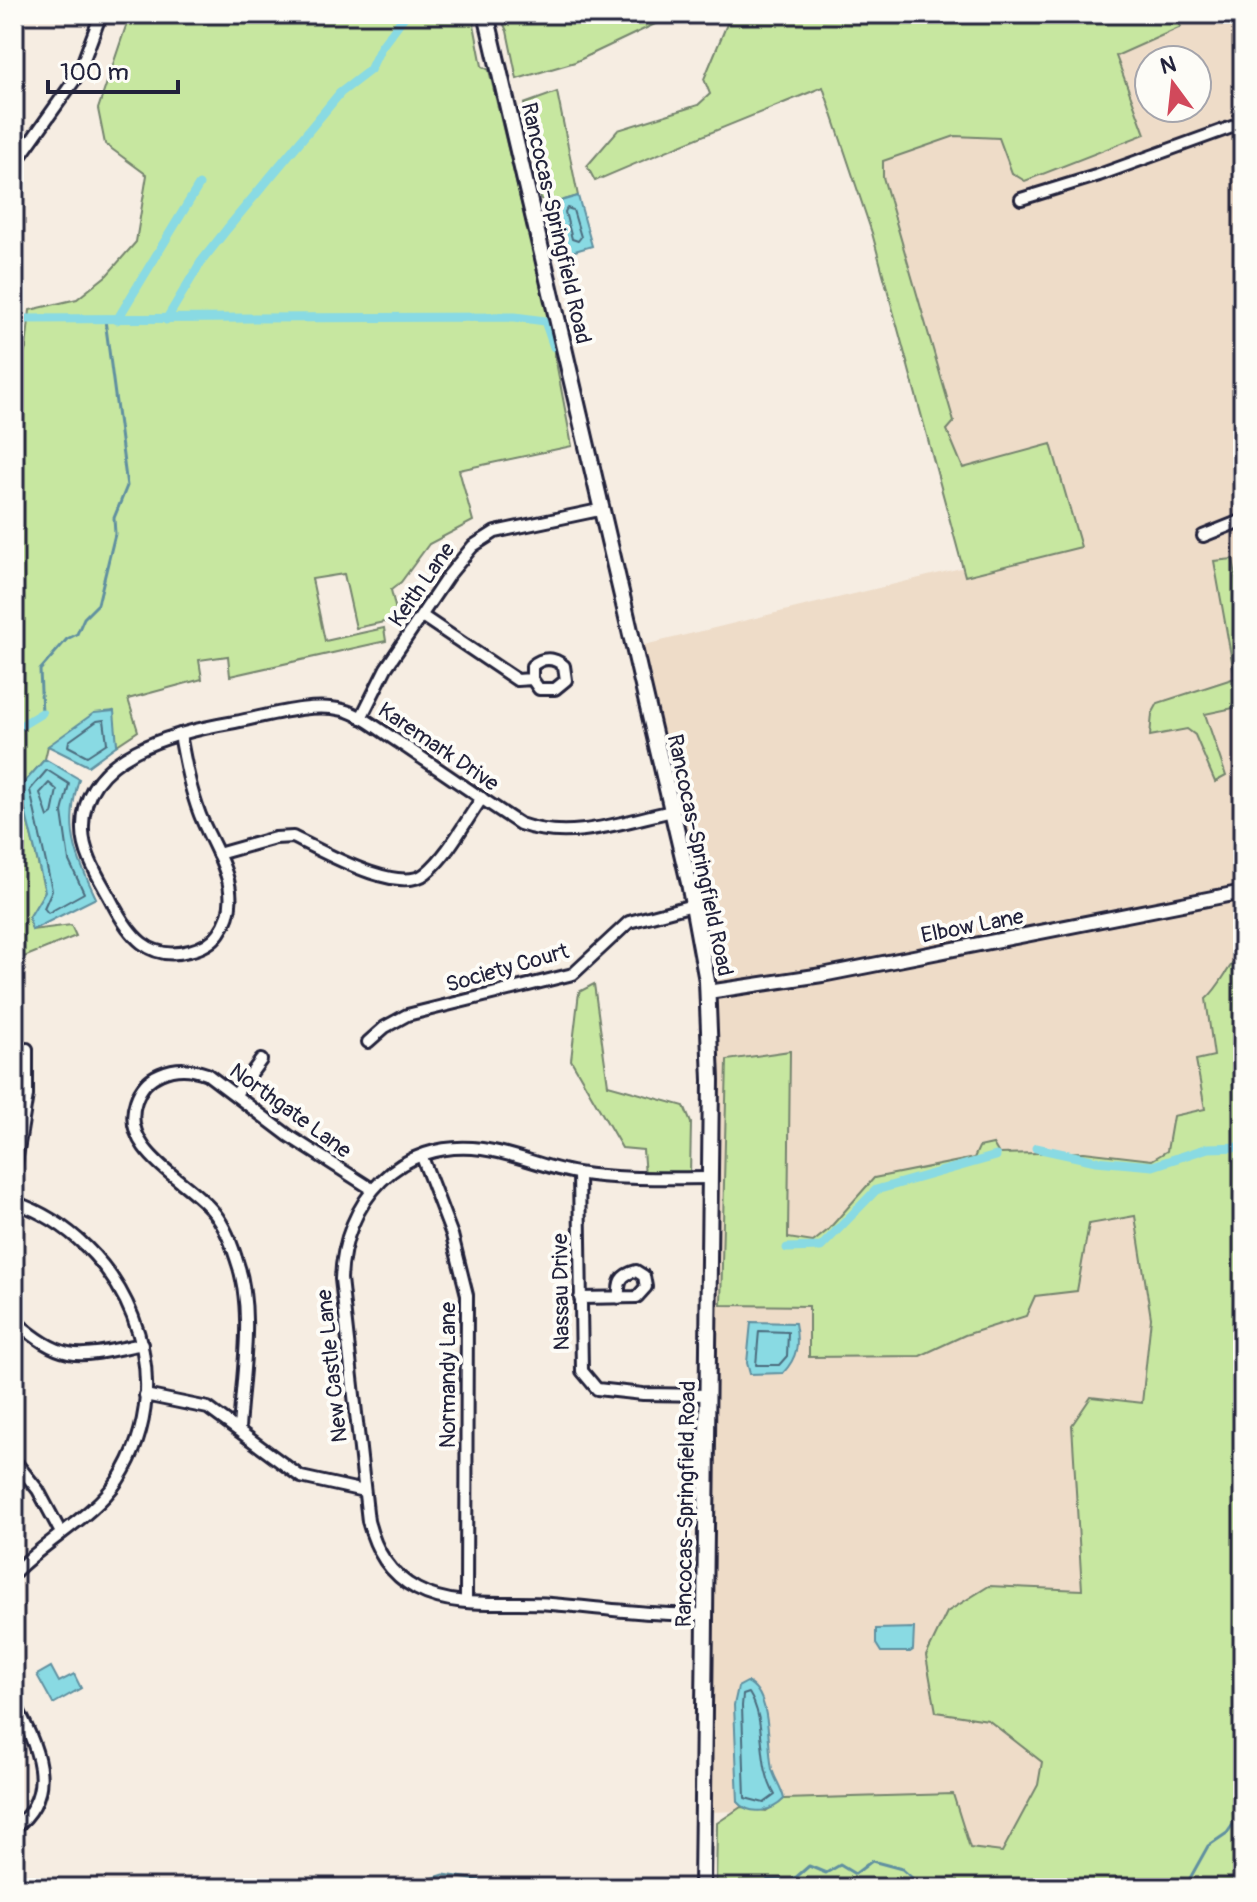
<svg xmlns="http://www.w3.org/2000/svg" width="1257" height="1902" viewBox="0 0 1257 1902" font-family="Pangolin,sans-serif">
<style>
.built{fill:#eedcc8;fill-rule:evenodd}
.green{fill:#c7e7a0;stroke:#74846e;stroke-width:2}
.water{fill:#89dae3;stroke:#6090a0;stroke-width:2}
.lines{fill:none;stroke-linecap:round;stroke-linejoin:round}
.shore{stroke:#4b6c7e;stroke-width:2}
.stream{stroke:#6090a0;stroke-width:3}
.canal{stroke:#89dae3;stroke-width:9}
.minor-casing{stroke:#22223b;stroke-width:16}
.tertiary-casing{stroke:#22223b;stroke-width:18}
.secondary-casing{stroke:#22223b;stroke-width:20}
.minor{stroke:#fdfcf7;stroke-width:10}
.tertiary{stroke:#fdfcf7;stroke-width:12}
.secondary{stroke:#fdfcf7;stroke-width:14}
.labels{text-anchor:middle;stroke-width:8;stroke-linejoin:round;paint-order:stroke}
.street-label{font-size:22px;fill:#22223b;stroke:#fdfcf7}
</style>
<rect width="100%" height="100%" fill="#f6ede2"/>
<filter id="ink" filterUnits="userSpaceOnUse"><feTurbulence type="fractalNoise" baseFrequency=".0125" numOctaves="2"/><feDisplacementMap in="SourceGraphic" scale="16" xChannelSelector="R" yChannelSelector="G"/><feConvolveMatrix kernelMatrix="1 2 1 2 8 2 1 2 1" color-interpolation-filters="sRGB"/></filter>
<g filter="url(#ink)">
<path class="built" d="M1023 14H1243V1777L988 1865 955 1841 945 1807 703 1812 710 1017 632 648 965 567 840 94ZM1149 60H1197V108H1149Z"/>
<g class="green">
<path d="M130 14H472L482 66 489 70 543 293 572 446 459 470 473 521 429 544 401 582 391 590 398 619 356 628 344 574 312 579 325 641 384 628 386 641 230 676 228 656 199 660 202 679 128 699 138 731 117 745 113 711 48 746 45 759 22 785 23 802 45 892 29 918 32 930 71 925 76 936 14 961V370L26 349 30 310 77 299 107 275 136 242 147 175 105 144 98 109Z"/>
<path d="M499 14H676L575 62 517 79 507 31Z"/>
<path d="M723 14H1175L1181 27 1116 56 1145 134 1025 181 1012 173 999 138 955 136 883 161V177L954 422 947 430 963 468 1051 444 1081 547 965 576 872 233 823 87C747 118 671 148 595 181L587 166 618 130 698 105 710 94 704 79 727 24Z"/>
<path d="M557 92 578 196 554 203 541 199 524 104Z"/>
<path d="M1233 559 1243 614V706L1205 714 1226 776 1215 782 1195 735 1187 729 1150 736 1152 714 1158 703 1235 678 1214 561Z"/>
<path d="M1243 951V1888H716L717 1823 741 1807 766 1811 784 1799 953 1794 970 1848 1002 1852 1038 1785 1042 1762 988 1720 936 1712 926 1656 947 1612 989 1586 1082 1590 1072 1425 1091 1397 1142 1403 1151 1318 1135 1216 1089 1224 1077 1291 1035 1296 1026 1316 965 1335 920 1356 809 1357V1306L721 1305 727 1060 790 1051 788 1238 813 1242 828 1230 874 1178 974 1158 979 1147 993 1144 999 1154 1084 1152 1152 1160 1167 1151 1173 1116 1205 1109 1196 1060 1214 1056 1206 999C1222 985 1227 966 1243 951Z"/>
<path d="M594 984 608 1085 684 1106 691 1123 690 1176H645L643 1150 622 1148 571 1060 579 992Z"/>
</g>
<g class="water">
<path d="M578 196 592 246 568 253 554 203Z"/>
<path d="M114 711 117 745 88 766 48 746 94 713Z"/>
<path d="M45 759 79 779C64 828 75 854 96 898L32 930 29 918 45 891 23 802 22 785Z"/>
<path d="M751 1322 795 1323C799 1344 798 1357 783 1373L750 1374 747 1363Z"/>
<path d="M914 1628 913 1650 910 1652H881L876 1644V1629Z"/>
<path d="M51 1667 59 1682 74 1674 81 1688 53 1704 37 1675Z"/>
<path d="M747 1682C772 1693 767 1745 772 1769 775 1780 782 1788 784 1799 772 1812 750 1816 738 1802L734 1705 738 1687Z"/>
</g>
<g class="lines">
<g class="shore">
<path d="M567 208 573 210 581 237 578 241 572 239 565 212Z"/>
<path d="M104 720 107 743 87 756 68 746 69 741 97 721Z"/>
<path d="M47 770 69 784 62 812 69 861 84 893 48 913 44 908 52 890 30 790Z"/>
<path d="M49 783 57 790 52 814 48 817 40 793Z"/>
<path d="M759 1331 788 1332 787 1356 779 1365H756Z"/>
<path d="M749 1693C768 1723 756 1763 775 1795L764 1803 745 1798 742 1706 743 1695Z"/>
</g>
<g class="stream">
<path d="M42 713 40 670 67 639 77 634 84 618 98 604 115 534 114 518 127 486 105 320"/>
<path d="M403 1888 444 1875 535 1888"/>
<path d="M551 1888H564"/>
<path d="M761 1888 768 1880H793L809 1866 826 1873 840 1865 855 1874 872 1861 902 1869 921 1886 948 1888"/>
<path d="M1167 1888 1189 1880 1208 1846 1227 1833 1243 1810"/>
</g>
<g class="canal">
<path d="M14 319 515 317 545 321 554 347"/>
<path d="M117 320 199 185"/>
<path d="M166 320 201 262 227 229 340 93 370 70 381 47 406 14"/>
<path d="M14 730 42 713"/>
<path d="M1036 1148 1096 1161 1153 1166 1208 1148 1243 1147"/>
<path d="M787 1248 821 1247 876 1190 996 1156"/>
</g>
<defs>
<g id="minor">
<path d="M14 165 78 75 101 14"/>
<path d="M1021 199 1099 175 1243 123"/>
<path d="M1203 536 1243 520"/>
<path d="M422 616 517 680 532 679V666C542 657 554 657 564 666L566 680 555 689H539L532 679"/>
<path d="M361 718 386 668 448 576 473 546 495 532 599 510"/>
<path d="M180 734C185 762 190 789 200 815 215 853 248 893 219 933 212 943 202 948 189 951 149 962 129 935 112 902 101 881 83 855 83 830 80 754 176 732 235 722 268 716 310 702 343 710 363 715 382 732 400 743 440 770 480 798 520 824 570 842 622 822 672 811"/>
<path d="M218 854 275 838 293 837C322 851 399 896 426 873 448 855 465 822 482 798"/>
<path d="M368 1042 385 1027 407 1015 573 974 629 922 693 905"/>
<path d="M14 1092 27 1095"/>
<path d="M236 1094 261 1060"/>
<path d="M422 1157 452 1235 467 1295 466 1601"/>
<path d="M579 1174 582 1371 597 1389 643 1394 708 1395"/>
<path d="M14 1175 27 1095V1049"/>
<path d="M14 1202C125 1240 185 1377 118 1480 94 1516 45 1541 14 1573"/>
<path d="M580 1298 637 1297 646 1287 644 1276 636 1271C620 1275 618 1282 619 1298"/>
<path d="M14 1320C66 1365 78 1357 142 1344"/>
<path d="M145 1395 208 1408 301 1477 364 1491"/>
<path d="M239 1429C242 1376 255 1310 236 1258 231 1242 223 1222 211 1209 185 1178 119 1151 136 1101 140 1089 148 1079 160 1074 177 1067 190 1068 207 1074L289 1136 372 1189"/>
<path d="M14 1460 38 1490 60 1531"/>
<path d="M705 1614C653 1616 603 1608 551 1604 509 1600 456 1610 417 1589 389 1574 376 1551 368 1521L341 1279C344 1201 399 1138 482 1149 514 1153 545 1168 577 1173 620 1180 666 1178 710 1178"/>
<path d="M14 1702C36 1744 61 1793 14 1828"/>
</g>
<path id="tertiary" d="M708 992 822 975 1243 892"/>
<path id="secondary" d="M486 14 689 883 707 981 711 1080 702 1888"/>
</defs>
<use href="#minor" class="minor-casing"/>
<use href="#tertiary" class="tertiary-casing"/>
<use href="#secondary" class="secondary-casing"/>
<use href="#minor" class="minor"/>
<use href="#tertiary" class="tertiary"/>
<use href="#secondary" class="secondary"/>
</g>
</g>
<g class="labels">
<g class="street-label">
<text transform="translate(557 223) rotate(77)" y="8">Rancocas-Springfield Road</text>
<text transform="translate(421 584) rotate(-55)" y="8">Keith Lane</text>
<text transform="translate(439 746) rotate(34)" y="8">Karemark Drive</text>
<text transform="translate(701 855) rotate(78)" y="8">Rancocas-Springfield Road</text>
<text transform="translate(972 925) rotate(-11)" y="8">Elbow Lane</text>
<text transform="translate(507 967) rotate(-16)" y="8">Society Court</text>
<text transform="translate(291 1110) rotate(36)" y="8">Northgate Lane</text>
<text transform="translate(560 1292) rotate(-91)" y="8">Nassau Drive</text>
<text transform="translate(331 1366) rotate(-96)" y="8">New Castle Lane</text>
<text transform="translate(447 1375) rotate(-90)" y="8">Normandy Lane</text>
<text transform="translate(685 1504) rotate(-89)" y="8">Rancocas-Springfield Road</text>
</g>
</g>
<rect width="1257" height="1902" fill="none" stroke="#fdfcf7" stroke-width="48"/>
<rect x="24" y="24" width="1209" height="1854" fill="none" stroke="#22223b" stroke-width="3" filter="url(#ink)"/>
<g transform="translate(1173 84) rotate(345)"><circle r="38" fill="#fdfcf7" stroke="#a5a5ac" stroke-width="2"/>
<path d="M0-6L14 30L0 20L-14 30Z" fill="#d1495b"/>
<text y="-12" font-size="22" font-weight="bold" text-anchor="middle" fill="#22223b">N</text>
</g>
<path d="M48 80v12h130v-12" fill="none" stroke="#22223b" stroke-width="4"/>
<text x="60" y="80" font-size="24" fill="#22223b" stroke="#fdfcf7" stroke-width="6" paint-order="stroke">100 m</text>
</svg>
